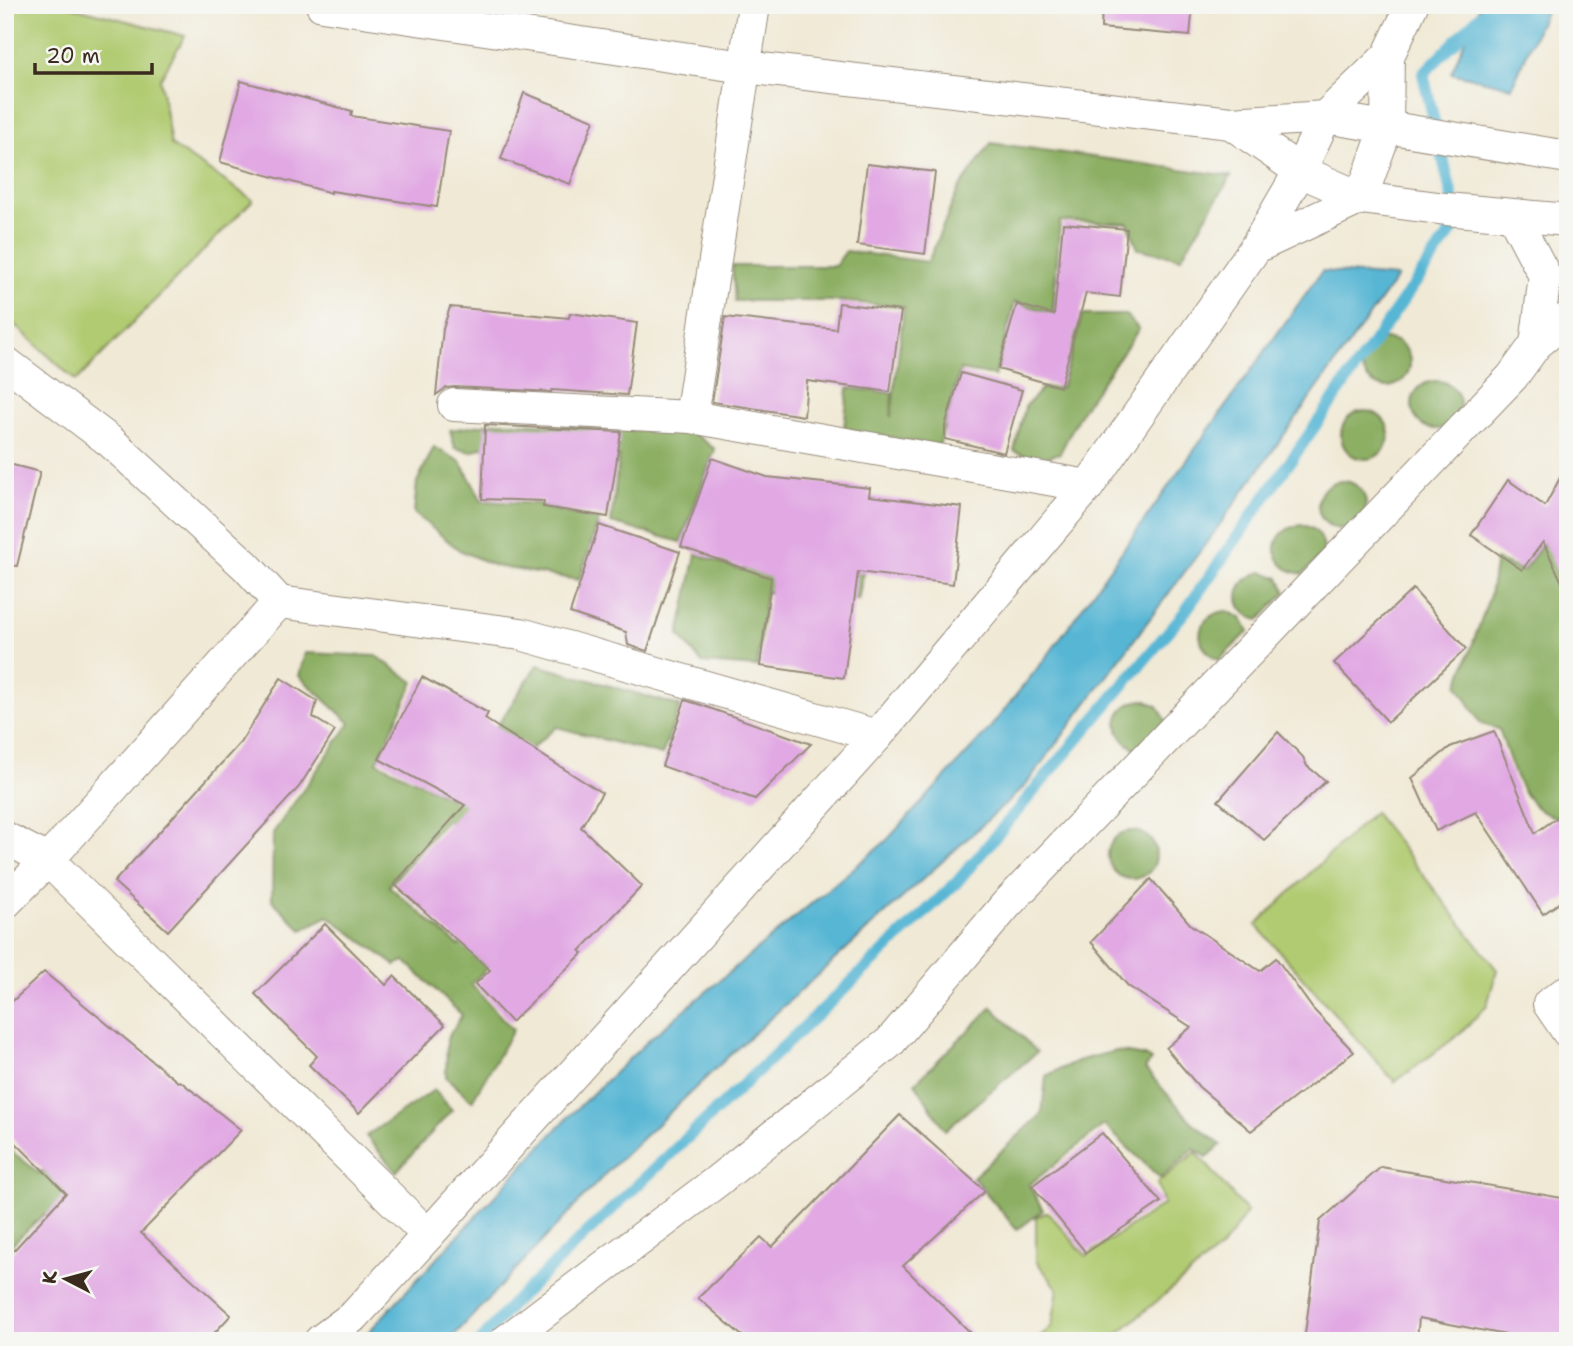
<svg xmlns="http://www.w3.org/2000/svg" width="1573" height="1346" viewBox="0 0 1573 1346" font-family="'Shantell Sans',sans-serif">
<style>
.green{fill:#b0cb71;stroke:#767a48;stroke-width:2}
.forest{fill:#8caf63;stroke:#646c40;stroke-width:2}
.water{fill:#56b6d4;stroke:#487079;stroke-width:2}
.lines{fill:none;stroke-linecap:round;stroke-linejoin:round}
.stream{stroke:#56b6d4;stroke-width:12}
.building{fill:#e1a8e3}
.minor-casing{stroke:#968a7a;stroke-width:34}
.minor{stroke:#fff;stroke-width:32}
</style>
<rect width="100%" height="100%" fill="#f6f6f2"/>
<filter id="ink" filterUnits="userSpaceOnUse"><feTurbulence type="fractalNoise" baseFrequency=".0143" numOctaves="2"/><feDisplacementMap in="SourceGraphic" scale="14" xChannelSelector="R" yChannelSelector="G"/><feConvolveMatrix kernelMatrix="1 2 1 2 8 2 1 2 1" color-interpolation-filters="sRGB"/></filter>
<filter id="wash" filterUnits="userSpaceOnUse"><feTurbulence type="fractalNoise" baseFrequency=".00686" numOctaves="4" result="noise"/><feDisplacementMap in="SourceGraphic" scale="28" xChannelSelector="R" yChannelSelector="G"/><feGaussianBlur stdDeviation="1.57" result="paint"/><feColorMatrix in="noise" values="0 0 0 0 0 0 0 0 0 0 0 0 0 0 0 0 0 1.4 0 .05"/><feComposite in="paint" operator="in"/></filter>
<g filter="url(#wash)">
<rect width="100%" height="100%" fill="#f0e9d5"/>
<g class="green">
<path d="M5 5H65L185 36 160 79 171 145 253 200 76 381 5 316Z"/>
<path d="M1374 812 1497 970 1487 1005 1461 1033 1395 1082 1256 925Z"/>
<path d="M1196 1152 1247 1212 1222 1247 1109 1341H1036L1052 1326 1058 1289 1036 1261V1217L1048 1212 1086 1256 1164 1204 1157 1183Z"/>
</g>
<g class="forest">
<path d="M991 143 1231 176 1181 258 1138 249 1128 223 1060 221 1053 313 1015 302 995 376 960 370 939 446 844 429 848 388 892 393 891 418 904 307 837 301H735L732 266H835L846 251 928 262 958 190Z"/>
<path d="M1082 315H1126L1139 329 1082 410 1060 453 1038 460 1014 451 1025 407 1042 388H1061Z"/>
<circle cx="1386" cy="363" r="24"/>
<circle cx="1436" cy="405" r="24"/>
<circle cx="1365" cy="435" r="24"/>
<path d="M499 422 693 433 715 449 681 542 611 523 619 457C580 449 506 432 472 452L455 448 450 430Z"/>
<path d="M434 447 461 462 482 501 540 504 542 507 599 520 579 580 495 566 459 550 414 513 417 482Z"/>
<circle cx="1342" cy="505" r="24"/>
<path d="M1568 510V564L1556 572 1568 601V809L1555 817C1519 807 1511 761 1499 729L1481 724 1458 685 1490 595 1496 560 1523 571Z"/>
<path d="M1302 525C1317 528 1324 538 1324 553L1303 574C1267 570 1267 528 1302 525Z"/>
<path d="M696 554 742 570 762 559 864 570 858 600 815 593 810 600 766 592 757 667 702 663 679 635Z"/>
<path d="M1264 572 1279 578 1286 592 1259 620C1228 612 1233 576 1264 572Z"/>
<path d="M1227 611 1241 618 1249 631 1219 660C1191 647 1195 614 1227 611Z"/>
<path d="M305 653 376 656 414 682 377 762 450 798 537 665 680 706 662 755 557 727 535 745 487 816 476 824 445 821 389 886 459 946 531 866 544 913 471 984 513 1030 472 1101 446 1077 447 1039 462 1015 405 961 395 965 328 916 302 930 272 900 273 833 350 723 299 676Z"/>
<path d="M1144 700 1158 706 1166 721 1136 749C1108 736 1112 702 1144 700Z"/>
<circle cx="1132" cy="855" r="24"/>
<path d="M992 1007 1037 1052 945 1130 915 1083Z"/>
<path d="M1116 1051 1144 1056 1151 1060 1145 1069 1192 1122 1221 1145 1207 1157 1194 1149 1160 1178 1104 1125 1029 1185 1043 1210 1017 1230 973 1177 1042 1114 1046 1076 1077 1061Z"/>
<path d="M434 1090 452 1110 396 1172 366 1136Z"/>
<path d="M5 1146 39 1173 62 1161 105 1270 44 1214 5 1251Z"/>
</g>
<g class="water">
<path d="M1480 5H1548L1512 87 1451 73Z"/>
<path d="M1322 271 1397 277 1213 534 1025 786 731 1054 608 1171 449 1341H360L568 1117 651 1038 886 841 985 734 1051 651Z"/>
</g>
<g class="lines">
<path class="stream" d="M481 1341 512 1304 957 882 1184 613 1458 222 1423 74 1491 5"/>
</g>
<g id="blocks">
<g class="building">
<path d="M1102 5H1193L1190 36 1101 28Z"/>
<path d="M241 81 352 111 351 116 449 131 437 207 331 191V193L220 162Z"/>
<path d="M524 93 594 120 570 184 501 159Z"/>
<path d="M867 164 935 172 925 254 857 245Z"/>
<path d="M1063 223 1127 229 1120 297 1086 293 1060 387 998 369 1017 304 1054 315Z"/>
<path d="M839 303 901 311 890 392 807 381 804 416 712 402 725 317 836 329Z"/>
<path d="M450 307 569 318 570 313 637 323 627 395 552 390 551 392 455 387 446 388 436 395 443 329Z"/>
<path d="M961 373 1022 390 1004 453 945 439V426Z"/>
<path d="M485 425 621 432 608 517 543 507 544 501 482 499Z"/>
<path d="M712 458 767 477 870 488 869 496 962 507 953 584 858 572 844 678 760 666 771 578 681 547Z"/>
<path d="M5 463 40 472 17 566 5 565Z"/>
<path d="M1568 463V595L1543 542 1522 570 1471 535 1508 480 1545 506Z"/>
<path d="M599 525 680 552 647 651 628 645 626 632 570 613Z"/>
<path d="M1413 589 1466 649 1388 722 1334 663Z"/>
<path d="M422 677 488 713 485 719 602 793 581 827 642 886 580 951 583 953 511 1022 475 984 490 970 394 884 465 805 379 759Z"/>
<path d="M281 678 317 701 313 717 335 731 299 787 168 931 114 882 240 743Z"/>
<path d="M685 700 698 704 811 744 755 799 662 766Z"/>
<path d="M1494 731 1535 833 1568 810V897L1543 914 1476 812 1436 831 1412 778 1450 747Z"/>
<path d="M1278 732 1303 757 1307 766 1326 781 1264 840 1218 801Z"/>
<path d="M1151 879 1191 925 1260 971 1276 958 1313 1009 1354 1052 1251 1131 1199 1087 1166 1048 1191 1027 1128 986 1091 942Z"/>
<path d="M325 924 386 985 394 976 445 1025 359 1113 309 1065 317 1056 255 994Z"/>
<path d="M44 972 178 1082 180 1081 241 1130 141 1233 231 1315 207 1341H5V1260L66 1193 5 1132V1008Z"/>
<path d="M900 1115 985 1191 903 1266 979 1341H748L698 1298 761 1237 772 1247Z"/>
<path d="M1102 1133 1161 1202 1086 1253 1032 1186Z"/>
<path d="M1381 1167 1568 1199V1339L1537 1334V1341L1419 1318 1417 1339 1361 1336V1341H1304L1320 1221Z"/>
</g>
</g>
</g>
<g filter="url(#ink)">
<use href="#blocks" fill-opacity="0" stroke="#968a7a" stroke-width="2"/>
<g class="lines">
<defs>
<g id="minor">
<path d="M322 5 744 67 1231 123 1325 117 1568 157"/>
<path d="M1231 123 1300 171 1361 198 1446 209 1568 220"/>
<path d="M1514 217 1545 276 1536 344"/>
<path d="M1256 247 1361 198 1387 126 1388 56"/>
<path d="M5 362 111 442 246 566 279 602"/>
<path d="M454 405 691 417 1088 486"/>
<path d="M691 417 754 5"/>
<path d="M5 838 48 860 428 1235"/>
<path d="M5 903 48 860 279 602 521 634 877 736"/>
<path d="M1568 991 1549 1004 1568 1032"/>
<path d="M320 1341 355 1315 428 1235 877 736 1088 486 1256 247 1300 171 1325 117 1388 56 1412 5"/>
<path d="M506 1341 716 1182 890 1042 1006 905 1512 377 1536 344 1568 318"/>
</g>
</defs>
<use href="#minor" class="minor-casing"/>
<use href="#minor" class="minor"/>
</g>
</g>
<rect width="1573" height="1346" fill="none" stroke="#f6f6f2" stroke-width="28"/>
<g transform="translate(66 1279) rotate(276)" stroke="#f6f6f2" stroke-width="5" paint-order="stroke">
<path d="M0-5L12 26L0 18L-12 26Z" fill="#3b2a1e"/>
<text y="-10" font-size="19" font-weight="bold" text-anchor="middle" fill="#3b2a1e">K</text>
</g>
<path d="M35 63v10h117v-10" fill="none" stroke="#3b2a1e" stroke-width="3.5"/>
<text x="46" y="63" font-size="21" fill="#3b2a1e" stroke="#f6f6f2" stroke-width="5" paint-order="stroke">20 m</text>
</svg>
